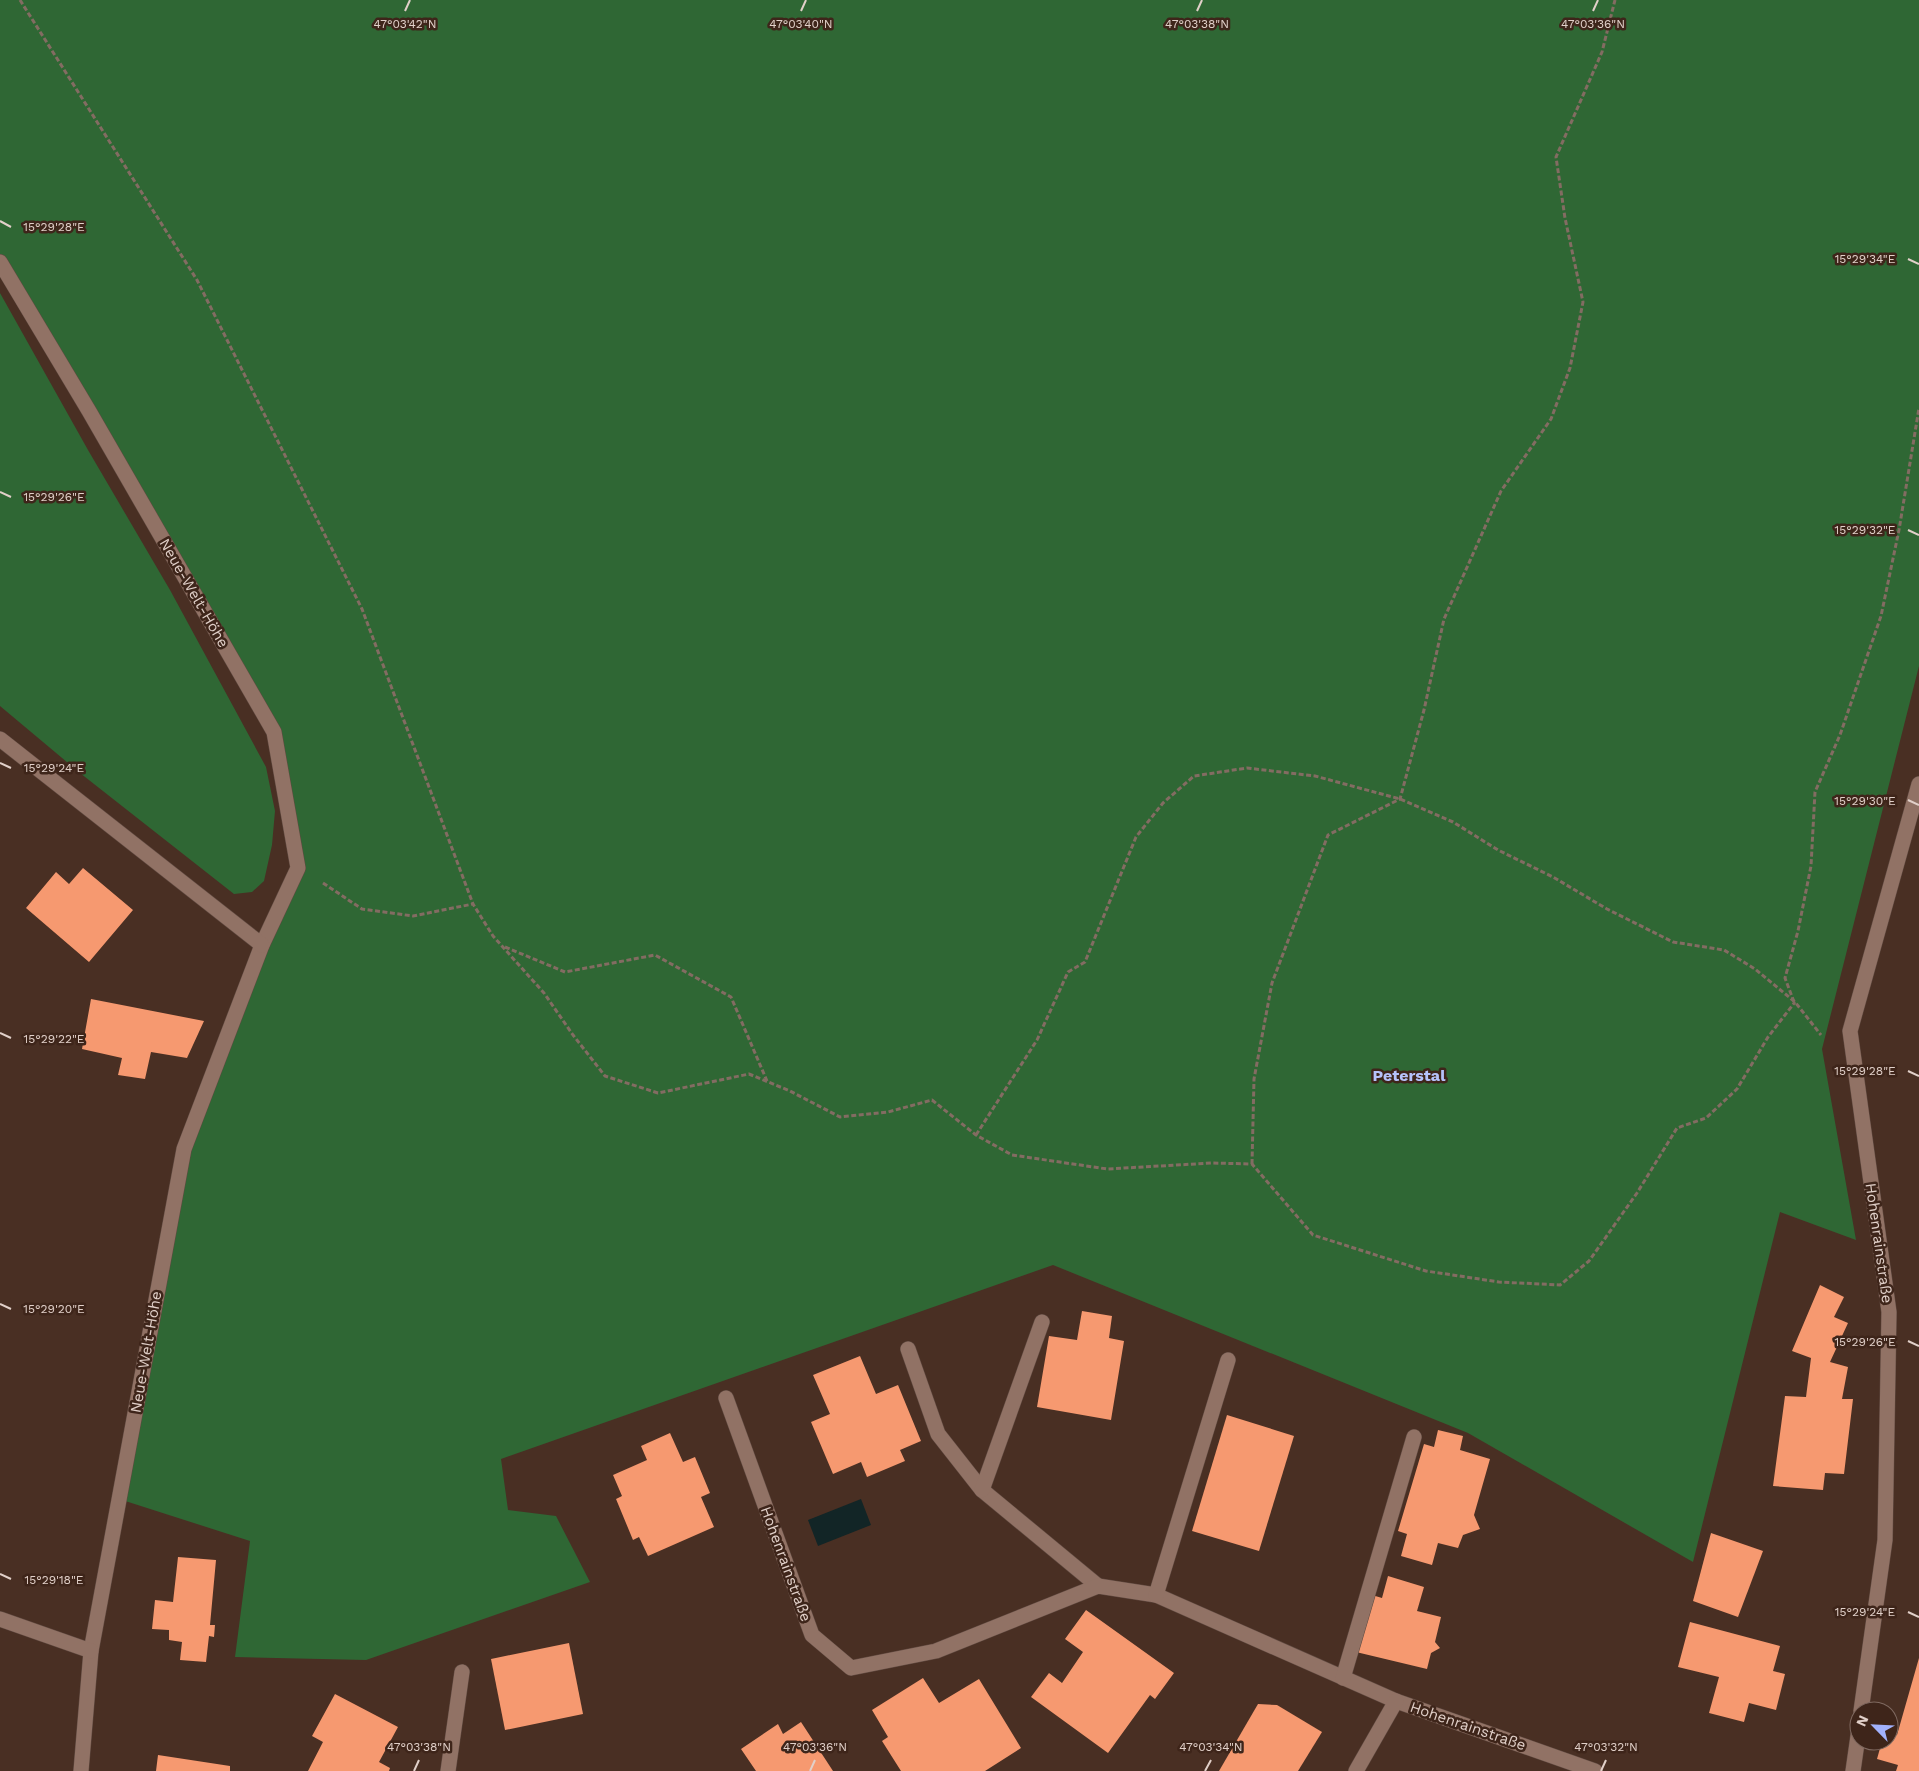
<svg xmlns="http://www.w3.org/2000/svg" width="1919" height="1771" viewBox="0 0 1919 1771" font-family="'Work Sans',sans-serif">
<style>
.green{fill:#2f6734}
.water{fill:#122526}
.building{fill:#f69970}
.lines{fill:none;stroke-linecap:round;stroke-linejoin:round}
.minor-casing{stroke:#604a41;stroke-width:16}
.path{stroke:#836c62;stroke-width:3;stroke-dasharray:5 2.5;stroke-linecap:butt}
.minor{stroke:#917265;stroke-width:15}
.ticks{fill:none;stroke:#e1d0c9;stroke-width:2}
.labels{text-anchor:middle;stroke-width:5;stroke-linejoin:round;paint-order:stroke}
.street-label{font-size:15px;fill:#e1d0c9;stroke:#3e251a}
.neighbourhood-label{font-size:16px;font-weight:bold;fill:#b5c2fa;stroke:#3e251a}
.ticks-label{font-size:12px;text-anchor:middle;fill:#e1d0c9;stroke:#3e251a;stroke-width:5;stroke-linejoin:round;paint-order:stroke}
</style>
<rect width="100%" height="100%" fill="#492f23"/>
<g class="green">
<path d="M0 0H1919V666L1822 1049 1856 1240 1780 1212 1693 1562 1468 1433 1053 1265 501 1459 508 1510 556 1516 590 1582 366 1660 235 1657 250 1541 119 1499 184 1149 298 867 274 732 0 262Z"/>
<path d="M0 293 88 450 170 590 266 767 275 811 272 845 264 881 252 892 234 894 80 773 0 706Z"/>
</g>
<path class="water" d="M861 1499 871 1525 818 1546 808 1520Z"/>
<g class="building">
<path d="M83 868 133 910 89 962 26 908 56 872 69 884Z"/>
<path d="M91 999 204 1021 187 1058 151 1052 145 1079 118 1075 122 1058 82 1049Z"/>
<path d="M1820 1285 1844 1297 1834 1317 1848 1323 1830 1362 1848 1367 1842 1399H1853L1844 1474 1825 1473 1823 1490 1773 1486 1785 1396 1806 1397 1811 1358 1792 1351Z"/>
<path d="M1082 1311 1112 1316 1109 1338 1124 1341 1111 1420 1037 1407 1049 1336 1077 1340Z"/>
<path d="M860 1356 876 1394 898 1385 921 1441 900 1450 905 1461 867 1477 861 1462 833 1474 811 1422 830 1414 813 1375Z"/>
<path d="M1227 1415 1294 1436 1259 1551 1192 1531Z"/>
<path d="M1438 1430 1463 1436 1460 1450 1490 1459 1474 1515 1480 1529 1463 1535 1458 1548 1438 1543 1432 1565 1401 1556 1407 1534 1398 1531 1424 1444 1434 1447Z"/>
<path d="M670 1433 683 1462 695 1457 710 1493 701 1497 714 1527 648 1556 639 1537 633 1540 616 1499 622 1496 613 1475 647 1460 641 1446Z"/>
<path d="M1711 1533 1763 1551 1738 1617 1693 1601Z"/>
<path d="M178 1557 216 1560 210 1625H215L214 1637 209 1636 206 1662 180 1660 182 1642 169 1640V1630L152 1629 155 1600 173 1602Z"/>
<path d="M1388 1576 1424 1587 1417 1611 1441 1617 1435 1642 1440 1648 1431 1653 1427 1669 1356 1652 1372 1595 1382 1598Z"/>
<path d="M1086 1610 1174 1673 1155 1699 1150 1695 1108 1753 1031 1697 1049 1673 1062 1683 1083 1652 1065 1639Z"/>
<path d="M1690 1622 1780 1646 1773 1671 1785 1674 1776 1710 1749 1703 1744 1722 1709 1713 1719 1677 1678 1667Z"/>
<path d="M569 1643 583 1714 505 1730 491 1659Z"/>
<path d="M1919 1658V1771H1896L1898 1765 1877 1759 1882 1741H1889V1733L1897 1735Z"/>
<path d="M923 1678 939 1703 979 1679 1021 1748 985 1771H901L882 1741 888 1737 872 1710Z"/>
<path d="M335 1694 398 1727 379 1762 390 1768 389 1771H308L323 1742 312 1736Z"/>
<path d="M1258 1704 1277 1705 1322 1732 1298 1771H1219Z"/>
<path d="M801 1722 833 1771H756L741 1749 778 1724 783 1734Z"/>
<path d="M158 1755 230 1766V1771H156Z"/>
</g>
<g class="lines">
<defs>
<g id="minor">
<path d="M0 262 89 411 274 732 298 868 262 945 184 1149 91 1651 81 1771"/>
<path d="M0 739 262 945"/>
<path d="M908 1349 938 1434 982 1490 1098 1586"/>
<path d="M726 1398 812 1635 851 1668 936 1651 1098 1586 1156 1595 1396 1701 1595 1771"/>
<path d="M982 1490 1042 1322"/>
<path d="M1156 1595 1228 1360"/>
<path d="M0 1619 91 1651"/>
<path d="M1343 1678 1414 1437"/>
<path d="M1861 1711 1885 1540 1889 1312 1850 1031 1919 784"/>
<path d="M448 1771 462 1672"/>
<path d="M1356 1771 1396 1701"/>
<path d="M1853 1771 1859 1729"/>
</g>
</defs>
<use href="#minor" class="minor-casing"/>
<g class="path">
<path d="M20 0 197 280 362 609 473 904"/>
<path d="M323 883 362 909 413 916 473 904 493 936 544 993 573 1035 605 1076 658 1093 749 1074 790 1091 840 1117 888 1112 932 1100 976 1135 1012 1155 1107 1169 1212 1163 1252 1164 1313 1235 1426 1271 1499 1282 1560 1285 1589 1261 1637 1193 1677 1128 1706 1118 1737 1089 1768 1037 1795 1002"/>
<path d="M505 947 565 972 655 955 731 997 767 1081"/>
<path d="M1794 1002 1785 978 1798 931 1811 866 1815 792 1840 735 1881 616 1899 530 1919 408"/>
<path d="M976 1135 1037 1040 1068 972 1085 962 1136 837 1163 803 1194 776 1247 768 1315 776 1400 799 1453 822 1498 850 1553 877 1607 909 1673 942 1724 950 1755 969 1795 1002 1821 1035"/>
<path d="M1252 1164 1254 1079 1272 983 1328 835 1400 799 1424 710 1444 619 1501 491 1551 419 1570 368 1583 302 1565 218 1556 157 1602 52 1615 0"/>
</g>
<use href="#minor" class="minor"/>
</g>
<path class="ticks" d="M405 11 410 0M801 11 806 0M1197 11 1202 0M1593 11 1598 0M0 221 11 227M1908 259 1919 264M0 492 11 497M1908 530 1919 535M0 763 11 768M1908 800 1919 805M0 1033 11 1038M1908 1071 1919 1076M0 1304 11 1309M1908 1341 1919 1346M0 1574 11 1579M1908 1612 1919 1617M414 1771 419 1760M810 1771 815 1760M1205 1771 1211 1760M1601 1771 1606 1760"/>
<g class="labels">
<g class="street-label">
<text transform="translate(194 593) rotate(60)" y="5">Neue-Welt-Höhe</text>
<text transform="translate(1879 1243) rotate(82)" y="5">Hohenrainstraße</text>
<text transform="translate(146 1352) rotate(-80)" y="5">Neue-Welt-Höhe</text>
<text transform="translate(786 1564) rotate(70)" y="5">Hohenrainstraße</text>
<text transform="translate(1468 1726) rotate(19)" y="5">Hohenrainstraße</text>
</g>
<g class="neighbourhood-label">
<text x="1409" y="1081">Peterstal</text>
</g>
</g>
<g class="ticks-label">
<text x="405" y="28">47°03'42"N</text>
<text x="801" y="28">47°03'40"N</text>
<text x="1197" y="28">47°03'38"N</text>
<text x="1593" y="28">47°03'36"N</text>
<text x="54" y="231">15°29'28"E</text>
<text x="1865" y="263">15°29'34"E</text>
<text x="54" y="501">15°29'26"E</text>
<text x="1865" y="534">15°29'32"E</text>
<text x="54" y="772">15°29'24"E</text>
<text x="1865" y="805">15°29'30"E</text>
<text x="54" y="1043">15°29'22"E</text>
<text x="1865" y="1075">15°29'28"E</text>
<text x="54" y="1313">15°29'20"E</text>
<text x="1865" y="1346">15°29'26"E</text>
<text x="54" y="1584">15°29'18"E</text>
<text x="1865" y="1616">15°29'24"E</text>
<text x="419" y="1751">47°03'38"N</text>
<text x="815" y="1751">47°03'36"N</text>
<text x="1211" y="1751">47°03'34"N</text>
<text x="1606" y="1751">47°03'32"N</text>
</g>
<g transform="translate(1874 1726) rotate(294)"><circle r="24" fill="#3e251a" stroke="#7f6960"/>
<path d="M0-4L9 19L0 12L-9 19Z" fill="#a2b2fd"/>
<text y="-8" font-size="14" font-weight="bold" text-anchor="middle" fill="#e1d0c9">N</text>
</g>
</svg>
